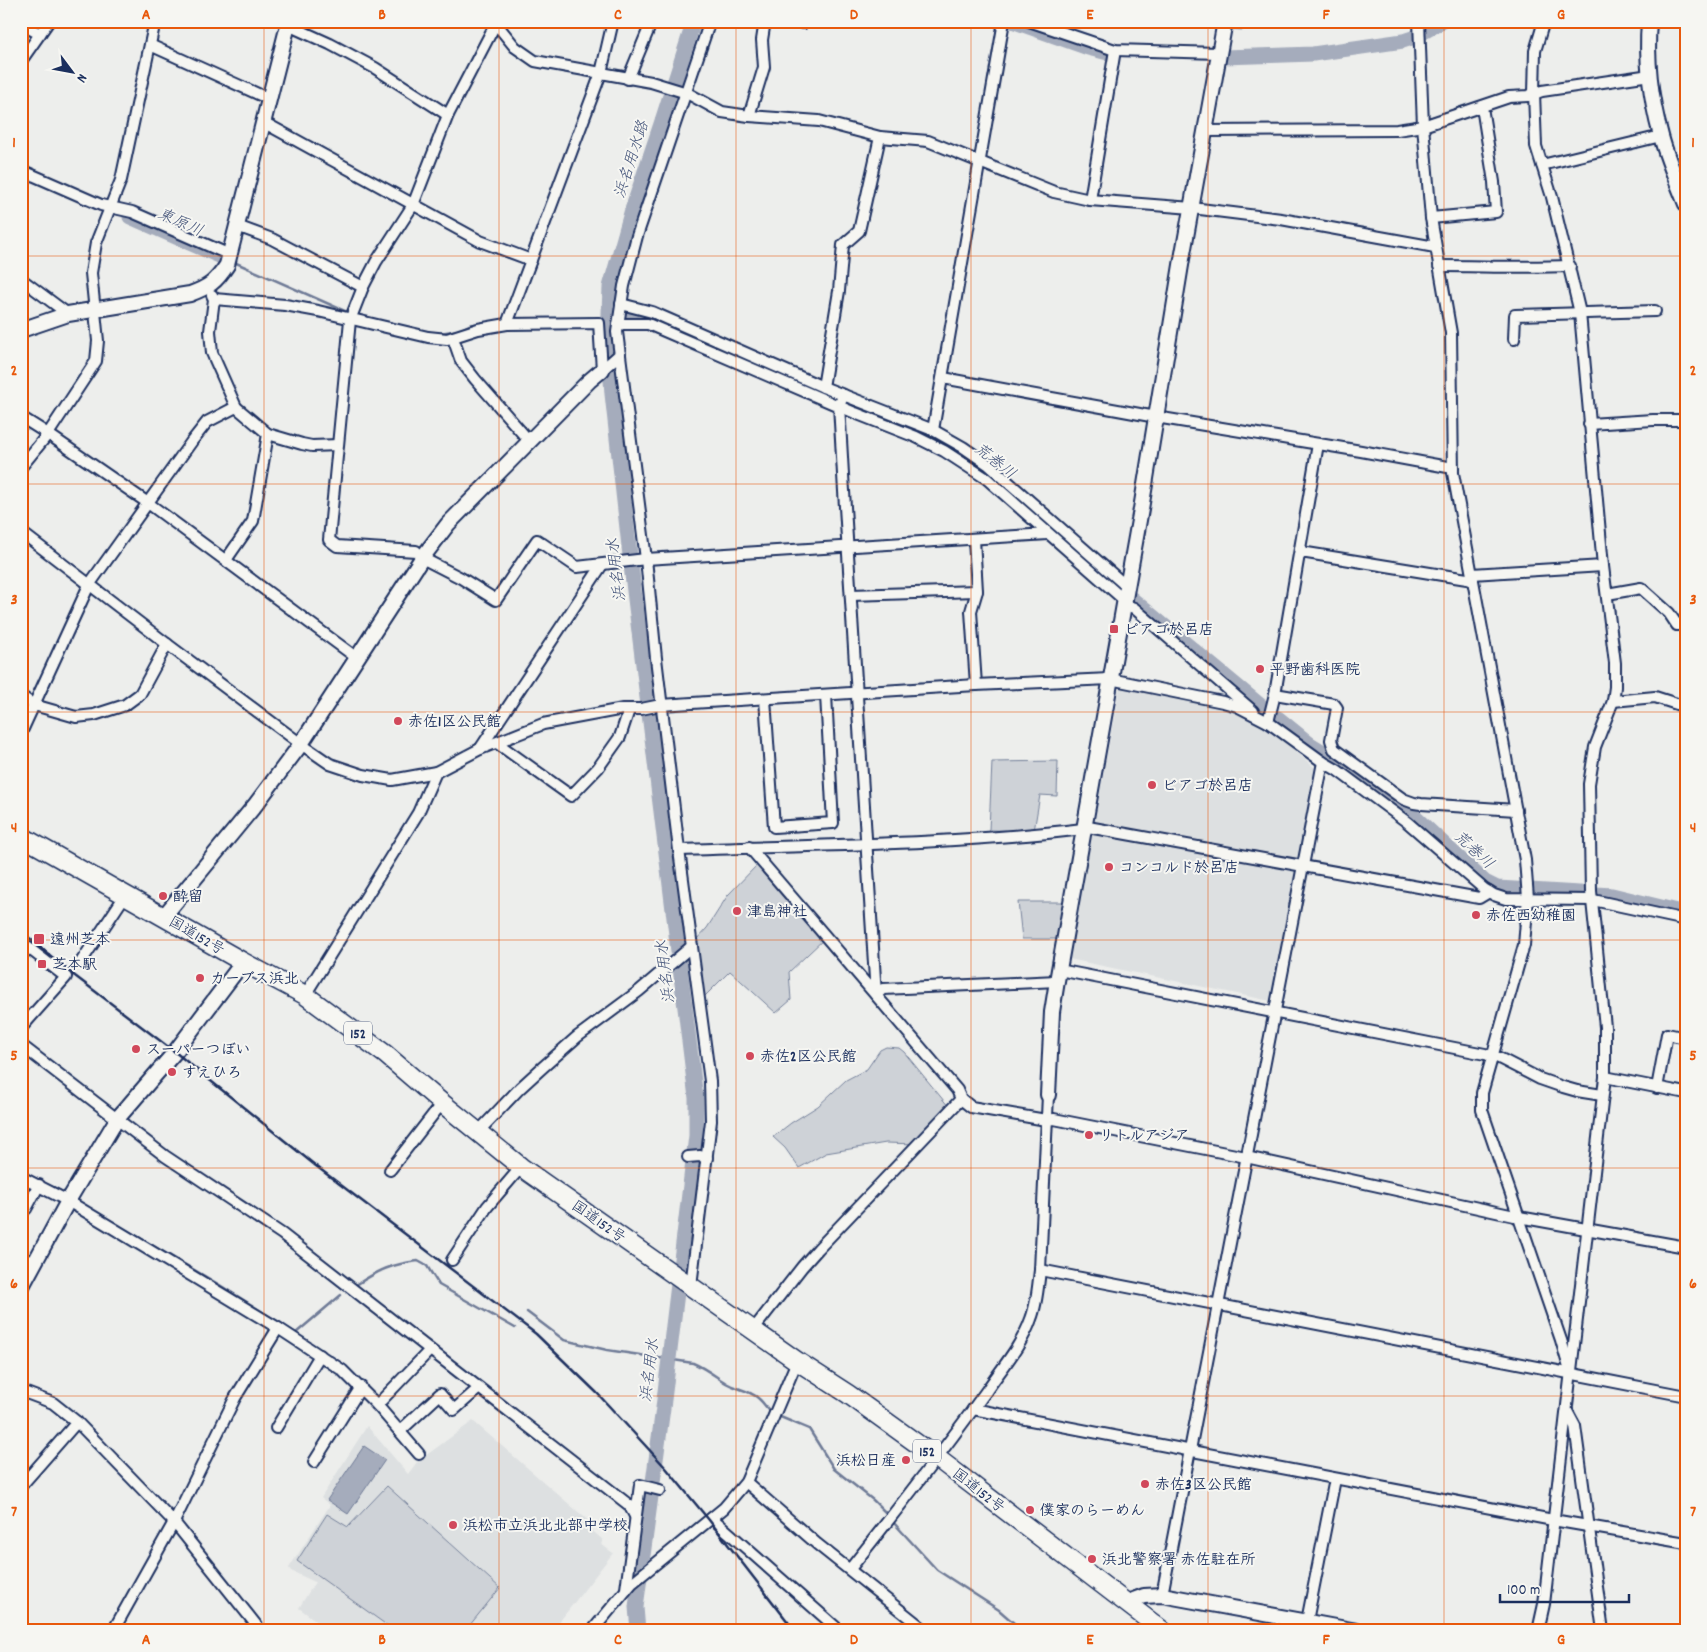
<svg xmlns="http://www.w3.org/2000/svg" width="1707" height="1652" viewBox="0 0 1707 1652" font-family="Dekko,'Klee One',sans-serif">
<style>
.built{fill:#dde0e1}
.green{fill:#ced2d7;stroke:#74809a}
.water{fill:#a5acbc;stroke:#6e7a96}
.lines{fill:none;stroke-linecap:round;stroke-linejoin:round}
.stream{stroke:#6e7a96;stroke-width:2.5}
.river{stroke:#a5acbc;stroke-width:15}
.street-casing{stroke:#1b2f5e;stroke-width:14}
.secondary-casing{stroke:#1b2f5e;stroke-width:18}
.highway-casing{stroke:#1b2f5e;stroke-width:21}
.street{stroke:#f6f6f2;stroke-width:10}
.secondary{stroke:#f6f6f2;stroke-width:14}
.highway{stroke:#f6f6f2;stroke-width:18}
.rail{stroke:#1b2f5e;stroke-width:2.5}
.grid{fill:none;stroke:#e8590c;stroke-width:1;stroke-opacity:0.55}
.poi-dot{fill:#d1495b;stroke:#f6f6f2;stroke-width:2}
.labels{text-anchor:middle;stroke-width:4;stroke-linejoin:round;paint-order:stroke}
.shield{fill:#f6f6f2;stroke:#5d6b8a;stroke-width:1}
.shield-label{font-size:14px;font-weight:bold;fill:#1b2f5e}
.poi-label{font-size:15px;font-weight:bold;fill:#1b2f5e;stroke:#f6f6f2;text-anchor:start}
.street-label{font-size:15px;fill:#1b2f5e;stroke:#f6f6f2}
.water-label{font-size:16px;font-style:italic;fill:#44547a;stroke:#f6f6f2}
.neatline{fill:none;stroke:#e8590c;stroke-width:2}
.grid-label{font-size:16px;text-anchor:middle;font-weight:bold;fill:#e8590c}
</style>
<rect width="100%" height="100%" fill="#edeeec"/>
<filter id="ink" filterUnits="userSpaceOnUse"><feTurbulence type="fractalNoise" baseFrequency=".02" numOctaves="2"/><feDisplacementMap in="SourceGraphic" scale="10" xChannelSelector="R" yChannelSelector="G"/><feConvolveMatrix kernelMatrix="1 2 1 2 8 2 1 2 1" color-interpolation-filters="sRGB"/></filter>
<g filter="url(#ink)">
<g class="built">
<path d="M1120 684 1232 709 1261 721 1315 768 1271 1001 1069 959Z"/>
<path d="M473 1421 591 1523 588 1527 603 1540 601 1544 613 1553 552 1631H330L299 1608 315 1582 291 1571 289 1568 330 1505 321 1498 367 1426 408 1474 417 1462Z"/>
</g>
<g class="green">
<path d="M1230 21H1244L1243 30 1229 29Z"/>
<path d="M1058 761 1057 796 1040 795 1034 831 989 830 992 762Z"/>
<path d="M759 863 825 938 789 972 791 1000 776 1013 730 971 704 997 695 941 707 928 728 895Z"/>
<path d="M1018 902H1063L1058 939H1022Z"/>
<path d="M886 1047 899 1048 904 1052 949 1107 916 1144 886 1143 826 1153 799 1168 785 1148 773 1137 791 1123 818 1106 846 1080 867 1069 880 1050Z"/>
<path d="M387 1486 500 1588 465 1631H395L297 1561 327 1514 348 1527Z"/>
</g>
<path class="water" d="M364 1446 385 1460 348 1514 327 1500Z"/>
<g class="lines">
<g class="stream">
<path d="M234 262 347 312"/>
<path d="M600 320 609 321"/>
<path d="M440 333 459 330 469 325 502 320"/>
<path d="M1511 889 1513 896"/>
<path d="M1514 901 1521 930"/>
<path d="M1520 976 1527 955 1526 953"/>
<path d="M1500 1146 1523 1214"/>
<path d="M21 1171 67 1194"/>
<path d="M74 1199 218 1284 277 1321"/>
<path d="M1530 1234 1565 1338"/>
<path d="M356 1285C379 1270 392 1264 418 1261L427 1266 439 1285 515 1328"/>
<path d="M527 1312 564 1340 607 1350 693 1363C705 1368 715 1376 726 1383 736 1389 749 1390 758 1398 763 1402 766 1408 771 1412"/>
<path d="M281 1324 296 1333 341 1295"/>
<path d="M778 1416 809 1429 834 1469 873 1500 887 1514"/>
<path d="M893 1522 937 1570 999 1610 1023 1631"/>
</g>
<g class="river">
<path d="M1012 21 1088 48 1108 53"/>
<path d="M1223 57 1313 54 1403 41 1415 37 1443 21"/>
<path d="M130 217 219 256"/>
<path d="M625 312 650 316 704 342 914 431 952 448 968 457 1012 493 1120 589 1266 710"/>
<path d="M1278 718 1310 744 1369 780 1416 818 1485 882 1497 888 1612 895 1686 913"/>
<path d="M638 1631 636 1607 663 1408 696 1136V1098L634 591 612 394 608 340 610 287 631 213 661 124 694 21"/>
</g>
<defs>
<g id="street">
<path d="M155 21 121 180 96 243 91 273 98 341 96 361 48 434 148 503 357 658"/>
<path d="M494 21 515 47 535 61 651 82 687 93 722 112 749 116 819 121 880 137 928 141 1054 192 1090 200 1192 208 1281 219 1435 247"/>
<path d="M497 21 448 115 413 205 376 262 363 287 350 320 329 540 337 546 416 551 422 558 461 578 496 600 537 540 577 567 646 559 1048 534"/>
<path d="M795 21 803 23 804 21"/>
<path d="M1029 21 1115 50 1219 53"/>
<path d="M1419 21 1423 126 1431 218 1451 333 1453 473 1525 860 1528 898 1524 945 1482 1093V1110L1561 1340 1570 1371"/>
<path d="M21 24 40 34"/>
<path d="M288 25 330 44 375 68 448 115"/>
<path d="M150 45 269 99"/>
<path d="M21 61 49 21"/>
<path d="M628 79 652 21"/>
<path d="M749 116 764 67 762 40 765 21"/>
<path d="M263 122 480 241 531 260"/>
<path d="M1206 131 1397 130 1423 126 1509 97 1528 96 1542 91 1650 75"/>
<path d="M1542 165 1661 136"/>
<path d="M21 170 101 205 132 212 230 255"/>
<path d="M1090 200 1115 50"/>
<path d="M1431 218 1496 212 1494 182 1482 107"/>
<path d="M237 226 272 239 363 287"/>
<path d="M1439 266C1483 266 1526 268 1570 266"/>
<path d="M21 279 68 314"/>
<path d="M212 295 214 299 210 331 212 353 236 407 268 434 302 444 312 446 338 445"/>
<path d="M214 299 285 305 318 311 428 337 447 339 478 329 507 324 599 323 602 370"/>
<path d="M621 304 652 312 823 387 933 430 963 447 989 465 1126 586"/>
<path d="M507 324 601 73 613 21"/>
<path d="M618 324H648L855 413 916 437 944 451 987 479 1124 600"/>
<path d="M453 338 461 361 475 379 530 442"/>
<path d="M1514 339 1515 315 1655 311"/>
<path d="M602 370 620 354"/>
<path d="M943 378 1156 417 1361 451 1453 468"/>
<path d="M823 387 839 291 843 245 859 231 880 137"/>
<path d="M844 395 839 405C850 602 864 799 876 995L883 989 1057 981"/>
<path d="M21 417 48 434 21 467"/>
<path d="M1589 424 1653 420H1686"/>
<path d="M933 430 1004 21"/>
<path d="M21 532 167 644 301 744 330 764 363 775 392 780 436 772 480 749 543 724 623 709H641L661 705 976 685 1110 679 1223 702 1237 706 1268 722 1323 762 1337 770 1407 822 1484 889 1494 895 1506 899 1593 900 1686 920"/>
<path d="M974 539 977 591 971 611 976 685"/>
<path d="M1301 552 1473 580"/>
<path d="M226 560 253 521 268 434"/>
<path d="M1472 574 1603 566"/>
<path d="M1607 594 1641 588 1669 613 1677 625 1686 623"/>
<path d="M851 595 977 591"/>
<path d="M1123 604 1134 608 1253 711"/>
<path d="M1275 694 1334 704 1337 708 1331 740 1334 749 1403 799 1414 803 1421 804 1516 810"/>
<path d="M21 696 34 705 76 717 94 715 125 705 140 694 167 644"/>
<path d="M765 699 774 827 833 823 826 695"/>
<path d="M1613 701 1655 697 1686 707"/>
<path d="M1268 722 1275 694 1318 444"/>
<path d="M21 733 89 585 192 441 207 422 236 407"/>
<path d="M497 743 571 796 598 768 620 737 629 710"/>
<path d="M480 749 602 565"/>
<path d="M749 847 957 1090 961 1099 971 1107 1046 1120 1054 1119 1246 1157 1519 1217 1686 1247"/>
<path d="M679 850C813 845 949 845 1083 829L1088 827 1479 898 1489 892"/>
<path d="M21 951 26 946 66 977 21 1028"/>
<path d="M81 962 126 894"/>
<path d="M1059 970 1485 1054 1499 1058 1540 1079 1563 1087 1577 1091 1602 1095"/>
<path d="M305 995 418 813 436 772"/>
<path d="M21 1045 165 1156 282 1234 629 1505 635 1516"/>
<path d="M1605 1077 1686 1093"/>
<path d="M1657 1088 1667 1034 1686 1038"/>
<path d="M478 1132 520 1088 543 1067 577 1037 639 991 692 946"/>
<path d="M688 1157 700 1156 707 1158"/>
<path d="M390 1170 442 1103"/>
<path d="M21 1177 68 1201 278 1328 342 1370 377 1405 419 1454"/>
<path d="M26 1209 39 1185"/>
<path d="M21 1257 35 1263"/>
<path d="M452 1260 487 1207 521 1167"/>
<path d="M1040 1270 1686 1396"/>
<path d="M691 1286 711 1121 710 1081 679 850 656 658 646 559 617 332 624 286 637 236 710 21"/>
<path d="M753 1330 802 1267 818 1249 961 1099"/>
<path d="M21 1391 53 1403 77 1422 174 1522 261 1631"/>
<path d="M377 1405 430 1350"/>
<path d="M973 1409 1553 1520 1686 1543"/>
<path d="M1567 1411 1575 1426 1603 1631"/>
<path d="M276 1428 320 1355"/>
<path d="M400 1431 440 1394 454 1410 479 1388"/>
<path d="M314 1462 361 1387"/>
<path d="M746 1482 817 1544 926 1631"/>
<path d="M21 1486 77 1422"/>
<path d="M712 1518 840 1631"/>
<path d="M850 1569C897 1510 943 1451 987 1390 1002 1368 1022 1345 1031 1319 1037 1304 1038 1286 1040 1270L1048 1095"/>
<path d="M626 1589 640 1485 660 1490"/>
<path d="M1162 1595 1323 762"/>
<path d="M113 1631 174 1522 235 1398 278 1328"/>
<path d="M592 1631 632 1583 724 1508 746 1482 797 1361"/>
<path d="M1303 1631 1307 1621 1335 1479"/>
<path d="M1538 1631 1544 1604 1605 1077V1027L1591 891 1589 784 1595 747 1613 701 1615 687V663L1603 566 1580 313 1552 197 1536 146 1534 93 1535 51 1544 21"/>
</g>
<g id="secondary">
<path d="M1649 21C1646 59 1651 100 1661 136 1667 159 1677 182 1686 204"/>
<path d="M21 330 68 314 190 294C209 287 216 282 227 265L289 21"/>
<path d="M164 916 256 804 301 744 422 558 448 524 589 381 602 370"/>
<path d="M1048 1095 1052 1012 1057 981 1141 509 1182 259 1225 21"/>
<path d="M21 1288 68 1201 117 1119 175 1052 243 962"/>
<path d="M1125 1603 1144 1596 1162 1595 1357 1631"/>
</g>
<path id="highway" d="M21 836 243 962 305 995 385 1054 442 1103 521 1167 797 1361 848 1394 937 1458 1163 1631"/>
</defs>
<use href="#street" class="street-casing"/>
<use href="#secondary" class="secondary-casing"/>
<use href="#highway" class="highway-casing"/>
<use href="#street" class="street"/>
<use href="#secondary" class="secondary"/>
<use href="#highway" class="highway"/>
<path class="rail" d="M21 931 71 973 175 1052 316 1166 536 1334 597 1393 666 1468 709 1520 795 1631"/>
</g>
</g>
<path class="grid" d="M264 21V1631M499 21V1631M736 21V1631M971 21V1631M1208 21V1631M1444 21V1631M21 256H1686M21 484H1686M21 712H1686M21 940H1686M21 1168H1686M21 1396H1686"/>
<g class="poi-dot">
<rect x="1109" y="624" width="10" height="10" rx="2.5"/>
<circle cx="1260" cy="669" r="5"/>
<circle cx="398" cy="721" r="5"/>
<circle cx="1152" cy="785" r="5"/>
<circle cx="1109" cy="867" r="5"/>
<circle cx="163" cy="896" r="5"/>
<circle cx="737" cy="911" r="5"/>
<circle cx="1476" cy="915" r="5"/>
<rect x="33" y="933" width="12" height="12" rx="2.5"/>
<rect x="37" y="959" width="10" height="10" rx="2.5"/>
<circle cx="200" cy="978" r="5"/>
<circle cx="136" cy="1049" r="5"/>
<circle cx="750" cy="1056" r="5"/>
<circle cx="172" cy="1072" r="5"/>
<circle cx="1089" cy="1135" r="5"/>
<circle cx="906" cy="1460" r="5"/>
<circle cx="1145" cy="1484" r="5"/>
<circle cx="1030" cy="1510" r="5"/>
<circle cx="453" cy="1525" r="5"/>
<circle cx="1092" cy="1559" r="5"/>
</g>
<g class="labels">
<g class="shield">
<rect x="344" y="1021.5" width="28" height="23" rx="4"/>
<rect x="913" y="1439.5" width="28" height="23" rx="4"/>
</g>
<g class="shield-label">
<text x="358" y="1038">152</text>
<text x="927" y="1456">152</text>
</g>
<g class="poi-label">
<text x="1124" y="634">ピアゴ於呂店</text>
<text x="1270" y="674">平野歯科医院</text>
<text x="408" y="726">赤佐1区公民館</text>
<text x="1162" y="790">ビアゴ於呂店</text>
<text x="1119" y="872">コンコルド於呂店</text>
<text x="173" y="901">酔留</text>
<text x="747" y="916">津島神社</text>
<text x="1486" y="920">赤佐西幼稚園</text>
<text x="50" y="944">遠州芝本</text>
<text x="52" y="969">芝本駅</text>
<text x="210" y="983">カーブス浜北</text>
<text x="146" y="1054">スーパーつぼい</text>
<text x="760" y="1061">赤佐2区公民館</text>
<text x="182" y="1077">すえひろ</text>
<text x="1099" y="1140">リトルアジア</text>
<text x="896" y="1465" text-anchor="end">浜松日産</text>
<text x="1155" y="1489">赤佐3区公民館</text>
<text x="1040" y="1515">僕家のらーめん</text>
<text x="463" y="1530">浜松市立浜北北部中学校</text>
<text x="1102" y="1564">浜北警察署 赤佐駐在所</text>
</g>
<g class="street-label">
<text transform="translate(197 935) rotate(30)" y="5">国道152号</text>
<text transform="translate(599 1221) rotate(35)" y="5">国道152号</text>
<text transform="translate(979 1490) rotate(38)" y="5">国道152号</text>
</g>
<g class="water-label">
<text transform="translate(630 159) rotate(-72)" y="6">浜名用水路</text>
<text transform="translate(181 221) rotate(24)" y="6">東原川</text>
<text transform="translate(996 460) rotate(38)" y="6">荒巻川</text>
<text transform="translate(615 570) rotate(-97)" y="6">浜名用水</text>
<text transform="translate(1475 849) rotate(43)" y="6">荒巻川</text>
<text transform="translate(664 972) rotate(-97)" y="6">浜名用水</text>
<text transform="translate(648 1370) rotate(-83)" y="6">浜名用水</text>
</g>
</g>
<rect width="1707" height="1652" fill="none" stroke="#f6f6f2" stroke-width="55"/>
<g transform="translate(72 72) rotate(122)" stroke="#f6f6f2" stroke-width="4" paint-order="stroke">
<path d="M0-4L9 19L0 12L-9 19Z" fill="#1b2f5e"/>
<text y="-8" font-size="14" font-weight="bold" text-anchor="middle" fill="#1b2f5e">N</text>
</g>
<path d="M1500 1594v8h129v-8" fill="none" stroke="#1b2f5e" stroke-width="2.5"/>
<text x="1507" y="1594" font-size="15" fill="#1b2f5e" stroke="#f6f6f2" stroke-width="4" paint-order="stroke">100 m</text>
<rect x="28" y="28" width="1652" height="1596" class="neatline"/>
<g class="grid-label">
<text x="146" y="19">A</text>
<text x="382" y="19">B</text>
<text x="618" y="19">C</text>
<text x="854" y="19">D</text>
<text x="1090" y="19">E</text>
<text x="1326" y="19">F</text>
<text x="1561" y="19">G</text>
<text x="14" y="147">1</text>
<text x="1693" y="147">1</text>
<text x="14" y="375">2</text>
<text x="1693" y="375">2</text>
<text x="14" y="604">3</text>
<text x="1693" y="604">3</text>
<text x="14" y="832">4</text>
<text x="1693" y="832">4</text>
<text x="14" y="1060">5</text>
<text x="1693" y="1060">5</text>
<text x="14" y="1288">6</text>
<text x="1693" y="1288">6</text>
<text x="14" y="1516">7</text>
<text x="1693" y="1516">7</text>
<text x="146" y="1644">A</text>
<text x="382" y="1644">B</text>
<text x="618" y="1644">C</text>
<text x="854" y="1644">D</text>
<text x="1090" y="1644">E</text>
<text x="1326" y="1644">F</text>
<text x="1561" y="1644">G</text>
</g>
</svg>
